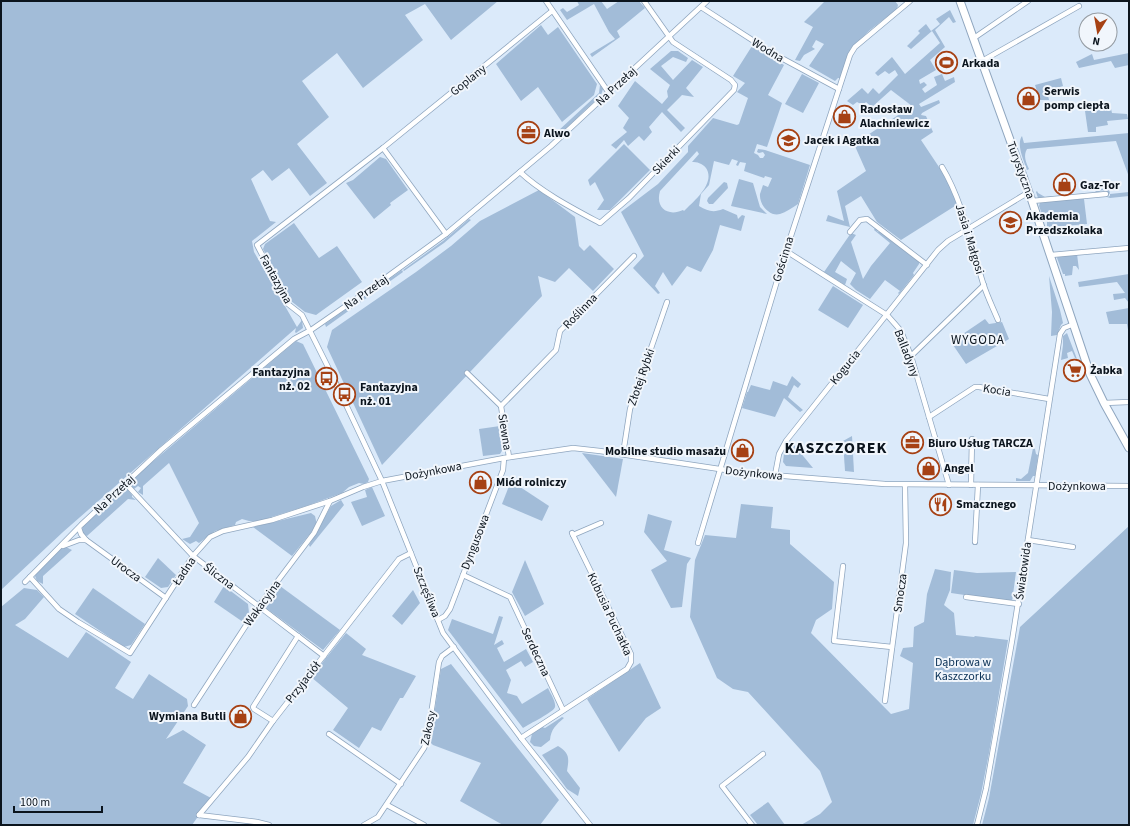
<svg xmlns="http://www.w3.org/2000/svg" width="1130" height="826" viewBox="0 0 1130 826" font-family="'Source Sans 3',sans-serif">
<style>
.green{fill:#a2bcd8;fill-rule:evenodd}
.lines{fill:none;stroke-linecap:round;stroke-linejoin:round}
.minor-casing{stroke:#8fa6bf;stroke-width:6}
.secondary-casing{stroke:#8fa6bf;stroke-width:9}
.minor{stroke:#fff;stroke-width:4.5}
.secondary{stroke:#fff;stroke-width:7}
.labels{text-anchor:middle;stroke-width:4;stroke-linejoin:round;paint-order:stroke}
.street-label{font-size:12px;fill:#0b141d;stroke:#f1f6fc}
.poi-label{font-size:12px;font-weight:bold;fill:#0b141d;stroke:#f1f6fc;text-anchor:start}
.park-label{font-size:12px;fill:#083055;stroke:#f1f6fc}
.neighbourhood-label{font-size:13px;letter-spacing:1px;fill:#0b141d;stroke:#f1f6fc}
.district-label{font-size:16px;font-weight:bold;letter-spacing:1px;fill:#0b141d;stroke:#f1f6fc}
</style>
<rect width="100%" height="100%" fill="#dbeafa"/>
<g class="green">
<path d="M1 1H498L451 40 425 4 405 15 423 40 363 88 337 53 302 81 329 117 297 144 327 183 310 196 289 168 272 181 263 170 251 179 270 221 276 222 252 241 254 252 297 327 302 320 303 328 296 333 295 332 296 328 63 532 1 590Z"/>
<path d="M577 1H601L607 9 619 1H639L645 8 617 31 620 37 592 57 590 54 615 39 609 32 594 4 567 20 560 10 563 8 567 12 579 5Z"/>
<path d="M825 1H895L898 5 897 9 870 30 851 48 840 78H838L835 81 809 66 824 44 816 40 812 47 815 49 804 55 800 61 795 60 813 27 804 22Z"/>
<path d="M950 10 956 22 953 23 949 17 935 30 945 47 930 60 936 70 919 80 920 84 924 82 927 85 922 89 925 93 937 85 934 77 942 74 945 81 954 77 955 82 919 104 921 107 939 100 940 103 922 113 921 115 926 116 933 132 921 140 939 167 944 164 941 167 949 182 960 212 957 213 955 206 901 240 877 222 861 196 845 206 850 227 826 221 828 215 844 221 837 191 866 171 854 144 912 106 891 90 872 107 866 102 863 105 857 102 853 105 847 101 862 88 868 94 873 88 879 94 898 75 895 70 889 74 885 71 878 76 875 73 892 57 905 74 940 43 932 31 911 49 907 46 920 33 918 31 926 24 931 31 940 24 936 19Z"/>
<path d="M541 25 548 35 558 27 597 84 594 95 562 122 538 87 521 101 496 64Z"/>
<path d="M752 46 784 65 768 95 782 103 767 147 757 144 754 153 758 155 760 158H763L765 155 763 152 759 153 757 152 758 149 765 150 810 165 798 204C792 208 786 212 780 214 770 217 759 205 760 194 761 191 762 188 763 185L768 187 772 178 765 176 764 178 744 171 746 163 740 162 738 166 736 165 738 161 732 159 729 165 714 161 709 185 701 194 699 206C708 211 713 213 723 209L737 215 738 219 742 215 745 216 741 231 720 225 713 250 701 272 687 266 672 286 663 272 655 286 660 293 658 294 633 268 644 256 621 212 658 184 688 152V146L713 118 737 125 739 124 748 98 737 92 745 83 733 76ZM697 151 699 154 692 162C697 162 702 163 706 168 716 183 694 201 684 211L683 210C668 217 655 208 660 191Z"/>
<path d="M671 51H678L688 58 686 62 673 57 661 66 673 80 692 60 703 67 686 88 694 97 682 95 667 110 685 128 681 132 662 112 649 127 652 132 644 141 639 136 628 146 624 140 616 149 611 145 627 132 623 128 629 118 618 106 635 81 662 104 668 97 667 91 670 85 650 69Z"/>
<path d="M1129 53V65L1115 68 1111 61 1079 68 1076 62 1092 54 1094 60Z"/>
<path d="M802 74 819 83 803 113 785 104Z"/>
<path d="M1061 78 1063 86 1047 91 1049 100H1040L1035 85Z"/>
<path d="M600 85 603 89 601 95 561 133 558 131 599 93Z"/>
<path d="M1110 105 1112 113 1127 114 1128 119 1107 121 1108 125 1096 127V132H1088L1085 111Z"/>
<path d="M1129 133V177L1116 141 1027 149C1023 156 1026 162 1029 169L1027 170C1024 161 1016 144 1022 136L1024 143Z"/>
<path d="M624 144 650 170 610 210H597L604 200 595 182 590 186 588 180Z"/>
<path d="M380 157 386 159 408 190 390 203 391 205 374 219 346 183 353 180Z"/>
<path d="M739 179 753 183 760 207 767 214 731 206Z"/>
<path d="M724 182 727 183 728 188 713 204H709L707 201 708 198Z"/>
<path d="M1109 188 1110 194 1129 192V196L1110 198 1107 197 1110 196V194L1102 190 1098 193 1038 198 1036 192 1037 191 1038 193 1045 197 1094 193 1098 189Z"/>
<path d="M539 190 575 217 579 246 584 251 590 245 614 269 593 291 569 268 555 282 538 276 542 296 382 465 327 347 332 330 416 272 451 246 480 221Z"/>
<path d="M1081 198 1084 199 1087 224 1052 227 1047 229V221L1044 220 1039 206 1040 202Z"/>
<path d="M469 219 471 220 444 243 404 271 403 270 443 241Z"/>
<path d="M294 223 319 258 337 246 362 282 316 315 305 312 291 301 263 249 265 244Z"/>
<path d="M875 228 878 232H880L919 262V264L913 273 914 275 899 294 898 293 900 291 885 280 870 299 856 290 850 284 856 273 841 261 835 272 847 279 845 285 824 272 851 233 856 235 851 242 863 279 871 266 890 243 874 230Z"/>
<path d="M1077 254 1079 270 1076 266H1073L1072 275 1065 276V274H1063L1057 258 1058 256Z"/>
<path d="M402 270 403 272 326 327 325 324Z"/>
<path d="M1129 274V303L1125 298 1114 300 1113 294 1125 293 1117 282 1079 287 1078 282Z"/>
<path d="M1049 276 1060 310 1063 323 1061 325 1057 335 1051 336 1052 312Z"/>
<path d="M833 286 863 305 848 328 818 310Z"/>
<path d="M1129 308V335L1127 324H1109L1106 312Z"/>
<path d="M985 319 989 324 1002 322 1009 339 966 364 951 342Z"/>
<path d="M1067 333 1077 359 1075 358 1072 351 1067 353 1068 358 1061 360 1063 345V336Z"/>
<path d="M296 341 303 344 369 479 368 482 364 484 359 483 349 487 342 493 309 505 259 521H249L242 519 236 522 235 525 215 531 199 543 196 541 190 544 182 539 190 537 199 523 169 463 143 486V495L138 492 141 488 138 486 134 489 130 485 132 479Z"/>
<path d="M792 376 801 384 798 388 794 385 788 397 803 410 800 412 784 398 775 417 742 408 747 392H748L751 385 770 390 773 381 787 386Z"/>
<path d="M500 426 503 449 500 454 483 456 479 429Z"/>
<path d="M852 436 854 472 845 471 843 441Z"/>
<path d="M790 440 813 468 786 466 783 462 784 453Z"/>
<path d="M1033 448 1035 449 1036 454 1038 455 1035 476H1033L1030 481H1016V478L1021 479 1028 473Z"/>
<path d="M582 453 623 459 616 497Z"/>
<path d="M511 481 549 506 542 521 502 504Z"/>
<path d="M372 487 385 516 362 526 351 502 367 497 365 490Z"/>
<path d="M123 489H127L132 495V497L136 500 128 499 87 536C82 534 81 532 83 526Z"/>
<path d="M341 500 344 505 310 547 309 545 331 506Z"/>
<path d="M741 504 773 507 771 528 790 530V544L834 582 832 609 816 620 811 633 891 714 909 709 913 663 900 656 903 648 913 647 914 627 924 622 927 594 935 569 951 572 950 590 944 605 954 613 956 635 974 637 975 636 1008 640 989 753 981 794 973 825H801L820 814 832 802 820 771 748 692 733 689 717 678 690 617 695 560 705 535 736 538Z"/>
<path d="M311 513 315 516 317 525 292 556 253 527Z"/>
<path d="M648 514 672 521 664 550 691 558 687 564 682 607 671 608 651 570 667 561 644 532Z"/>
<path d="M1129 526V825H982L989 798 1020 627Z"/>
<path d="M66 547 72 550 43 576V584L37 581 35 576 37 572 62 548Z"/>
<path d="M158 558 176 575 168 587 161 588 145 577Z"/>
<path d="M525 560 544 604 525 616 512 592Z"/>
<path d="M954 570 977 573 1016 572 1012 602 951 593Z"/>
<path d="M224 586 248 604 249 613 243 622 214 602Z"/>
<path d="M280 586 340 630 323 650 266 608Z"/>
<path d="M24 588 37 590 44 597 25 619 15 625 68 658 86 632 131 662 115 688 133 699 149 674 187 699 188 706 166 739 183 730 206 745 183 783 211 798 192 825H1V607Z"/>
<path d="M93 588 145 624 131 645 124 647 75 614Z"/>
<path d="M413 590 420 603 402 625 392 616Z"/>
<path d="M499 616 503 617 494 645 502 640 504 644 497 648 504 662 526 649 533 662 525 667 521 661 506 670 511 680 507 693 517 696 522 704 548 688C550 693 556 701 555 707 554 712 529 724 523 728L448 630 452 619 493 634Z"/>
<path d="M346 633 366 649 362 655 416 676 403 698H400L381 731 372 727 359 748 333 730 348 708 311 677Z"/>
<path d="M640 663 661 708 646 718 619 752 587 699Z"/>
<path d="M451 664 559 800 540 825H503L460 801 481 763 433 745 430 742 441 669Z"/>
<path d="M562 717 564 718C556 725 551 729 550 740L541 747 534 746 530 742 532 734 542 727 545 728Z"/>
<path d="M558 746C570 753 569 759 567 771L580 788 578 796 567 789 542 755Z"/>
<path d="M768 802 769 803 785 825H758L750 815Z"/>
</g>
<g class="lines">
<defs>
<g id="minor">
<path d="M546 1 609 93"/>
<path d="M701 7 774 54 839 89"/>
<path d="M552 11 383 148 257 245 288 304 302 315 332 375 382 481 443 633 521 738 590 825"/>
<path d="M974 38 1028 1"/>
<path d="M982 61 1079 6"/>
<path d="M383 148 446 234"/>
<path d="M942 167C963 202 971 244 983 283 987 296 993 308 998 320"/>
<path d="M520 172C541 192 574 209 600 223L629 198 734 90 735 85 731 80 673 42 644 1"/>
<path d="M1032 201 1106 194"/>
<path d="M850 232 860 220 867 219 927 265"/>
<path d="M786 251 887 315 895 324 901 331 911 356 949 485"/>
<path d="M1051 255 1129 248"/>
<path d="M911 356 984 285"/>
<path d="M467 373 501 406 509 457"/>
<path d="M1104 403 1129 402"/>
<path d="M501 406 556 350 560 331 634 256"/>
<path d="M929 417 975 387H979L1049 399"/>
<path d="M623 454 630 409 667 302"/>
<path d="M775 475 779 454 786 441 938 250 948 241 1029 192"/>
<path d="M125 483 193 556 324 656"/>
<path d="M971 485 972 439"/>
<path d="M79 528 81 534 86 540 166 598"/>
<path d="M573 535 601 523"/>
<path d="M1028 540 1073 547"/>
<path d="M975 542 978 485"/>
<path d="M698 543 786 251 850 55 855 47 910 1"/>
<path d="M63 546 79 540H86"/>
<path d="M843 566 834 641 892 647"/>
<path d="M463 575 510 597 563 710"/>
<path d="M30 577 59 609 78 622 130 653 193 556 210 537 223 531 272 520 330 501 363 487 382 481 504 458 573 448 600 451 746 473 885 484 1129 486"/>
<path d="M25 582 81 525 161 450 294 339 311 330 369 290 446 234 551 146 707 1"/>
<path d="M966 597 1019 604"/>
<path d="M438 620 445 616 450 609 503 470 504 458"/>
<path d="M885 701 906 543 905 485"/>
<path d="M194 705 258 607 314 533 330 501"/>
<path d="M273 721 254 709 253 707 298 636"/>
<path d="M329 734 401 784"/>
<path d="M521 738 627 669 631 662V654L572 533"/>
<path d="M387 805 424 825"/>
<path d="M199 815 248 757 273 721 399 559 411 553"/>
<path d="M199 815 257 822 269 825"/>
<path d="M364 825 378 817 424 748 427 741 439 662 442 656 454 647"/>
<path d="M752 825 722 786 763 754"/>
<path d="M977 825 986 789 1012 641 1060 334 1064 328 1074 324"/>
</g>
<path id="secondary" d="M960 1 1032 201 1090 374 1104 403 1129 448"/>
</defs>
<use href="#minor" class="minor-casing"/>
<use href="#secondary" class="secondary-casing"/>
<use href="#minor" class="minor"/>
<use href="#secondary" class="secondary"/>
</g>
<defs>
<symbol id="stadium-ring" viewBox="-11 -11 22 22"><circle r="9.5" fill="#f1f6fc" stroke="#a64114" stroke-width="1.5"/><path d="M0-5a6.5 5 0 1 0 0 10a6.5 5 0 1 0 0-10ZM-3.5-1.8h7v3.6h-7Z" fill="#a64114"/></symbol>
<symbol id="shop-ring" viewBox="-11 -11 22 22"><circle r="9.5" fill="#f1f6fc" stroke="#a64114" stroke-width="1.5"/><path d="M-5-2.5h2.3a2.7 3.5 0 0 1 5.4 0H5L5.5 6h-11ZM-1.5-2.5h3a1.5 2.3 0 0 0-3 0Z" fill="#a64114"/></symbol>
<symbol id="office-ring" viewBox="-11 -11 22 22"><circle r="9.5" fill="#f1f6fc" stroke="#a64114" stroke-width="1.5"/><path d="M-6-3h4V-5.5h4V-3h4V5H-6ZM-1-4.5V-3h2v-1.5ZM-6 0V1H6V0Z" fill="#a64114"/></symbol>
<symbol id="school-ring" viewBox="-11 -11 22 22"><circle r="9.5" fill="#f1f6fc" stroke="#a64114" stroke-width="1.5"/><path d="M0-5L7-2L0 1L-7-2ZM-4 1L0 2.5L4 1V4Q0 6-4 4Z" fill="#a64114"/></symbol>
<symbol id="supermarket-ring" viewBox="-11 -11 22 22"><circle r="9.5" fill="#f1f6fc" stroke="#a64114" stroke-width="1.5"/><path d="M-6-5.5h2.5l.6 2H6L4.5 2H-2.5L-4.4-4H-6ZM-1.5 3.2a1.3 1.3 0 1 0 .1 0ZM3 3.2a1.3 1.3 0 1 0 .1 0Z" fill="#a64114"/></symbol>
<symbol id="bus-ring" viewBox="-11 -11 22 22"><circle r="9.5" fill="#f1f6fc" stroke="#a64114" stroke-width="1.5"/><path d="M-5-6H5V4H4V6H2V4H-2V6H-4V4H-5ZM-3.5-4V0h7V-4ZM-3.5 1.2v1.5H-2V1.2ZM2 1.2v1.5H3.5V1.2Z" fill="#a64114"/></symbol>
<symbol id="restaurant-ring" viewBox="-11 -11 22 22"><circle r="9.5" fill="#f1f6fc" stroke="#a64114" stroke-width="1.5"/><path d="M-5-6h1v4h1v-4h1v4h1v-4h1v5L-1.5 .5V6h-2V.5L-5-1ZM5-6V6H3V1.5H1.5Q1.5-4 5-6Z" fill="#a64114"/></symbol>
</defs>
<g fill-rule="evenodd">
<use href="#stadium-ring" x="934" y="50" width="25" height="25"/>
<use href="#shop-ring" x="1016" y="86" width="25" height="25"/>
<use href="#shop-ring" x="832" y="104" width="25" height="25"/>
<use href="#office-ring" x="516" y="120" width="25" height="25"/>
<use href="#school-ring" x="776" y="128" width="25" height="25"/>
<use href="#shop-ring" x="1052" y="172" width="25" height="25"/>
<use href="#school-ring" x="998" y="210" width="25" height="25"/>
<use href="#supermarket-ring" x="1062" y="358" width="25" height="25"/>
<use href="#bus-ring" x="314" y="366" width="25" height="25"/>
<use href="#bus-ring" x="332" y="382" width="25" height="25"/>
<use href="#office-ring" x="900" y="430" width="25" height="25"/>
<use href="#shop-ring" x="730" y="438" width="25" height="25"/>
<use href="#shop-ring" x="916" y="456" width="25" height="25"/>
<use href="#shop-ring" x="468" y="470" width="25" height="25"/>
<use href="#restaurant-ring" x="928" y="492" width="25" height="25"/>
<use href="#shop-ring" x="228" y="704" width="25" height="25"/>
</g>
<g class="labels">
<g class="street-label">
<text transform="translate(768 50) rotate(31)" y="4">Wodna</text>
<text transform="translate(468 80) rotate(-39)" y="4">Goplany</text>
<text transform="translate(616 86) rotate(-43)" y="4">Na Przełaj</text>
<text transform="translate(666 160) rotate(-46)" y="4">Skierki</text>
<text transform="translate(1021 170) rotate(70)" y="4">Turystyczna</text>
<text transform="translate(970 239) rotate(73)" y="4">Jasia i Małgosi</text>
<text transform="translate(783 259) rotate(-73)" y="4">Gościnna</text>
<text transform="translate(276 279) rotate(61)" y="4">Fantazyjna</text>
<text transform="translate(366 292) rotate(-35)" y="4">Na Przełaj</text>
<text transform="translate(580 311) rotate(-46)" y="4">Roślinna</text>
<text transform="translate(907 353) rotate(69)" y="4">Balladyny</text>
<text transform="translate(845 367) rotate(-51)" y="4">Kogucia</text>
<text transform="translate(641 377) rotate(-71)" y="4">Złotej Rybki</text>
<text transform="translate(997 390) rotate(9)" y="4">Kocia</text>
<text transform="translate(505 432) rotate(81)" y="4">Siewna</text>
<text transform="translate(433 471) rotate(-11)" y="4">Dożynkowa</text>
<text transform="translate(754 473) rotate(6)" y="4">Dożynkowa</text>
<text x="1077" y="490">Dożynkowa</text>
<text transform="translate(114 494) rotate(-43)" y="4">Na Przełaj</text>
<text transform="translate(475 542) rotate(-69)" y="4">Dyngusowa</text>
<text transform="translate(126 569) rotate(36)" y="4">Urocza</text>
<text transform="translate(184 571) rotate(-56)" y="4">Ładna</text>
<text transform="translate(1023 571) rotate(-82)" y="4">Światowida</text>
<text transform="translate(219 576) rotate(37)" y="4">Śliczna</text>
<text transform="translate(427 592) rotate(68)" y="4">Szczęśliwa</text>
<text transform="translate(900 593) rotate(-82)" y="4">Smocza</text>
<text transform="translate(262 603) rotate(-54)" y="4">Wakacyjna</text>
<text transform="translate(610 614) rotate(65)" y="4">Kubusia Puchatka</text>
<text transform="translate(536 652) rotate(65)" y="4">Serdeczna</text>
<text transform="translate(303 682) rotate(-52)" y="4">Przyjaciół</text>
<text transform="translate(428 728) rotate(-78)" y="4">Zakosy</text>
</g>
<g class="poi-label">
<text x="962" y="67">Arkada</text>
<text x="1044" y="95">Serwis<tspan x="1044" dy="14">pomp ciepła</tspan></text>
<text x="860" y="113">Radosław<tspan x="860" dy="14">Alachniewicz</tspan></text>
<text x="544" y="137">Alwo</text>
<text x="804" y="144">Jacek i Agatka</text>
<text x="1080" y="189">Gaz-Tor</text>
<text x="1026" y="220">Akademia<tspan x="1026" dy="14">Przedszkolaka</tspan></text>
<text x="1090" y="374">Żabka</text>
<text x="310" y="376" text-anchor="end">Fantazyjna<tspan x="310" dy="14">nż. 02</tspan></text>
<text x="360" y="391">Fantazyjna<tspan x="360" dy="14">nż. 01</tspan></text>
<text x="928" y="447">Biuro Usług TARCZA</text>
<text x="726" y="455" text-anchor="end">Mobilne studio masażu</text>
<text x="944" y="472">Angel</text>
<text x="496" y="486">Miód rolniczy</text>
<text x="956" y="508">Smacznego</text>
<text x="226" y="720" text-anchor="end">Wymiana Butli</text>
</g>
<g class="park-label">
<text x="963" y="666">Dąbrowa w<tspan x="963" dy="14">Kaszczorku</tspan></text>
</g>
<g class="neighbourhood-label">
<text x="978" y="344">WYGODA</text>
</g>
<g class="district-label">
<text x="836" y="453">KASZCZOREK</text>
</g>
</g>
<rect width="1130" height="826" fill="none" stroke="#0b141d" stroke-width="4"/>
<g transform="translate(1098 32) rotate(191)"><circle r="19" fill="#f1f6fc" stroke="#959ca3"/>
<path d="M0-3L7 15L0 10L-7 15Z" fill="#a64114"/>
<text y="-6" font-size="11" font-weight="bold" text-anchor="middle" fill="#0b141d">N</text>
</g>
<path d="M14 806v6h88v-6" fill="none" stroke="#0b141d" stroke-width="2"/>
<text x="20" y="806" font-size="12" fill="#0b141d" stroke="#f1f6fc" stroke-width="3" paint-order="stroke">100 m</text>
</svg>
